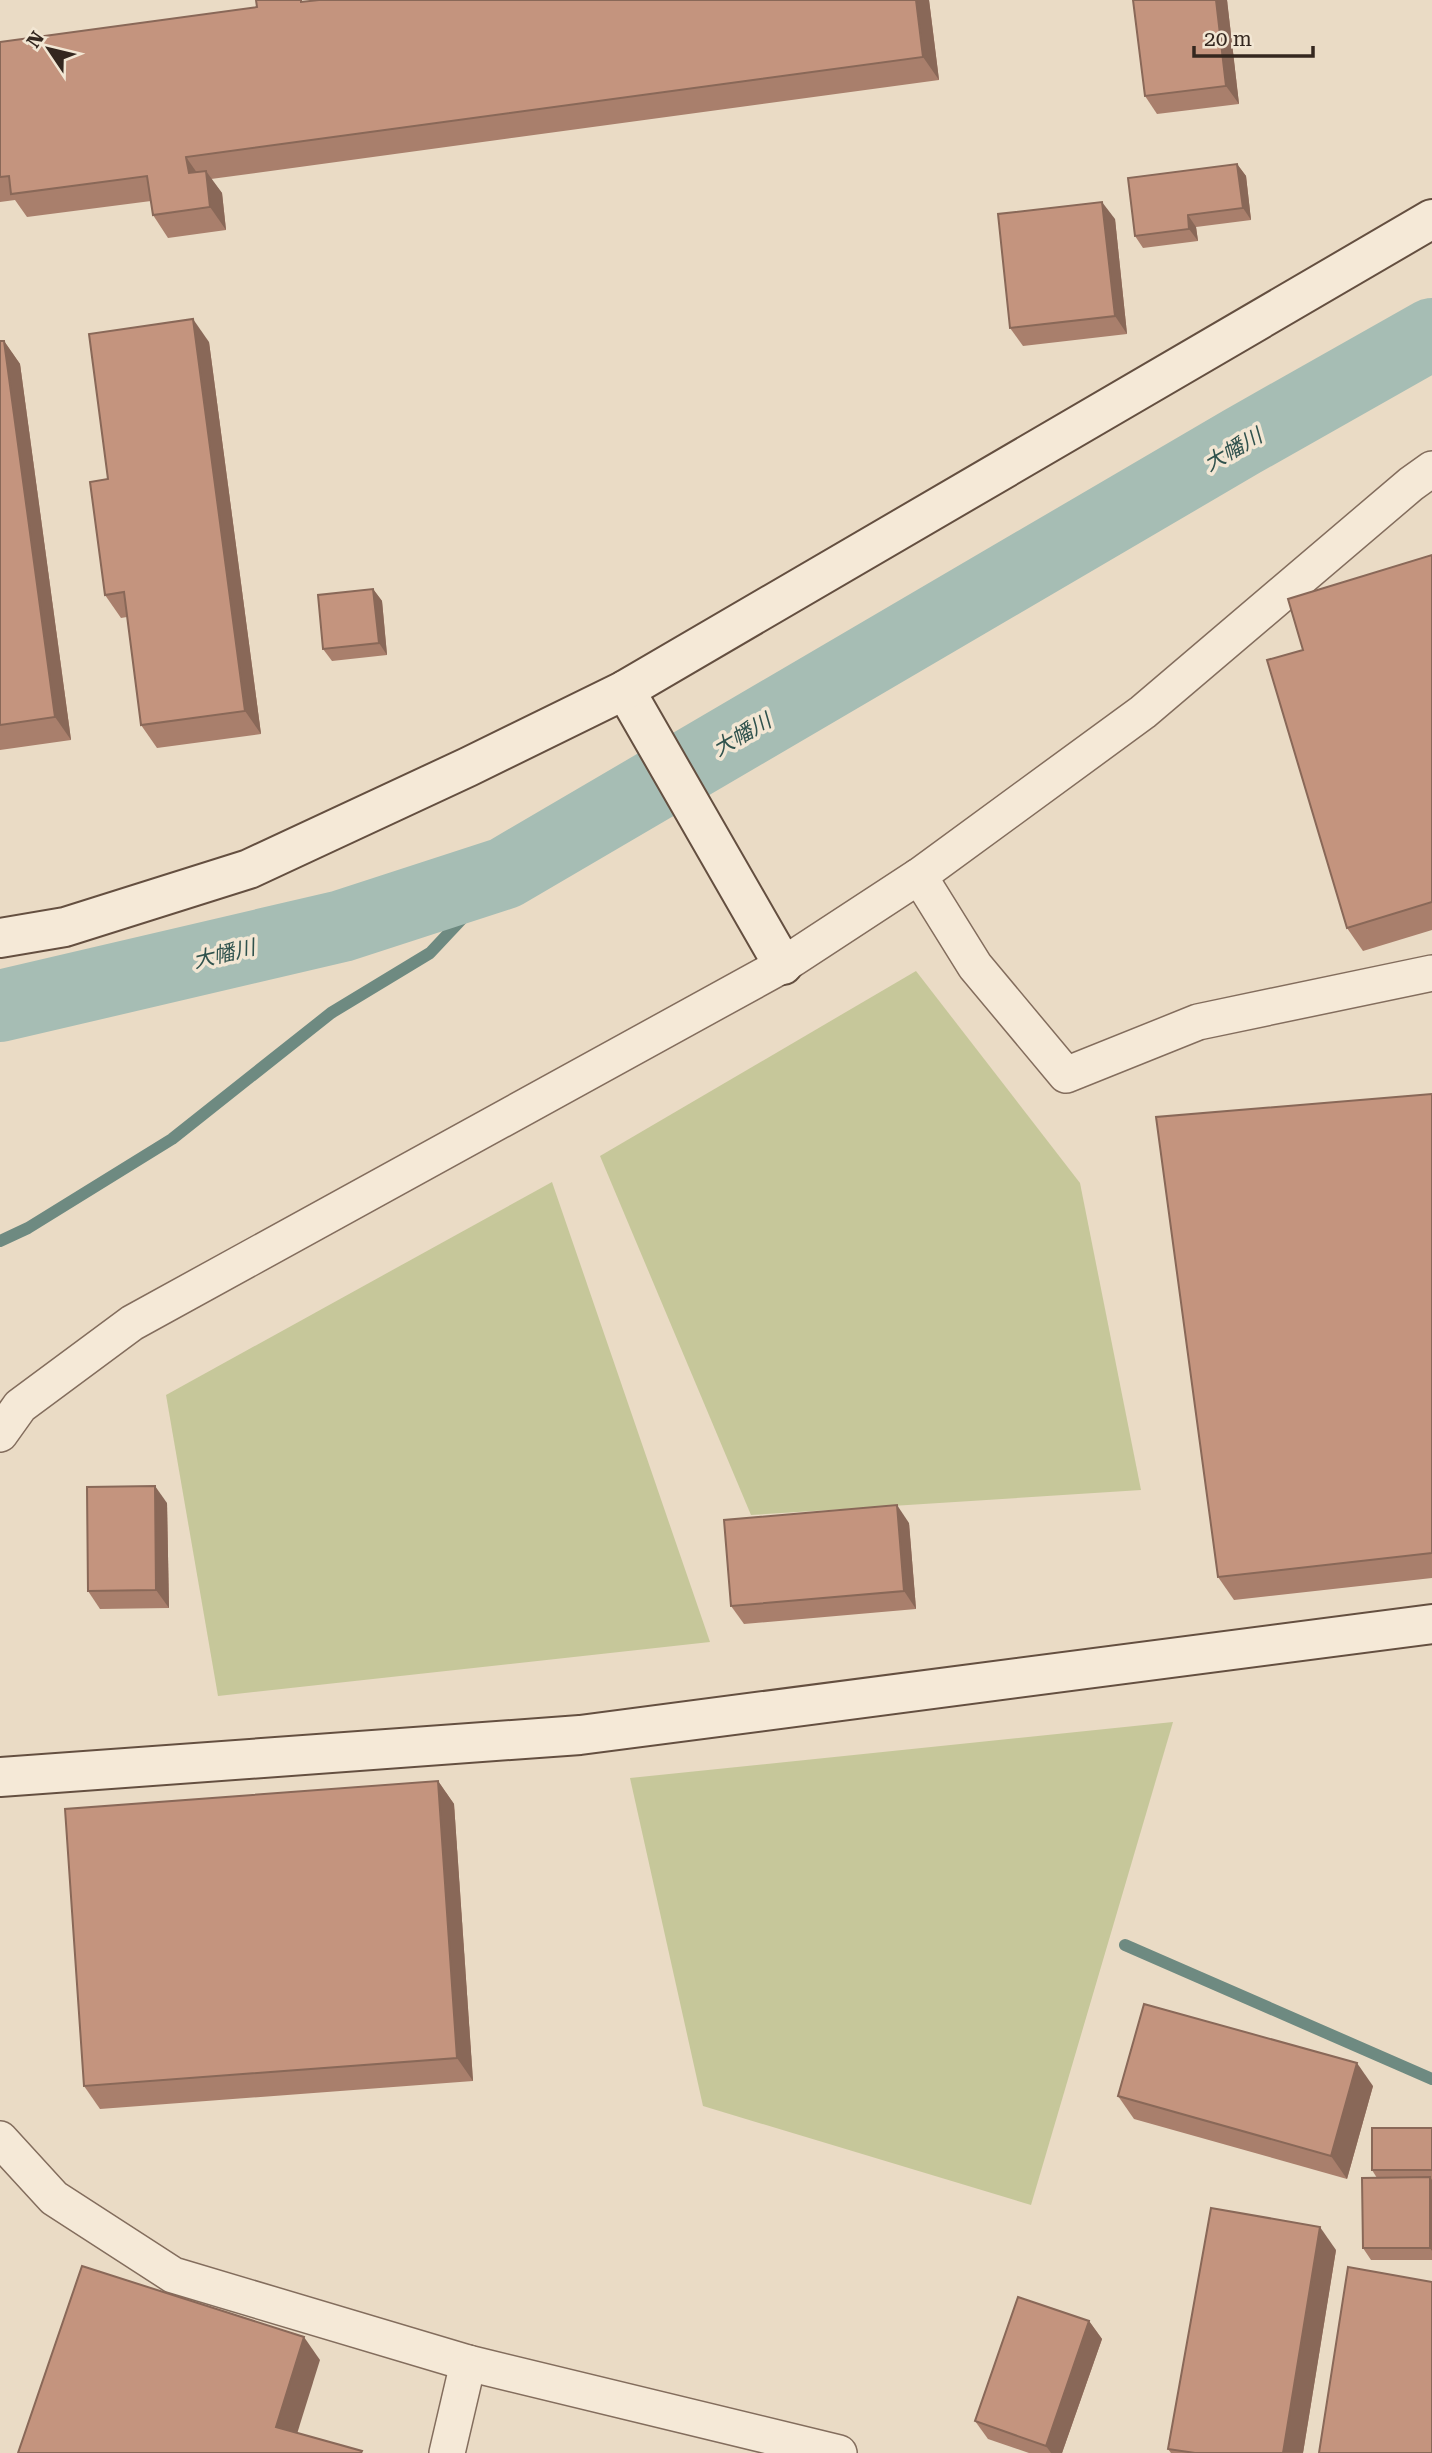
<svg xmlns="http://www.w3.org/2000/svg" width="1432" height="2453" viewBox="0 0 1432 2453" font-family="'Roboto Serif','Noto Sans JP',serif">
<style>
.green{fill:#c6c79a}
.lines{fill:none;stroke-linecap:round;stroke-linejoin:round}
.stream{stroke:#6e8a81;stroke-width:12}
.river{stroke:#a6bdb4;stroke-width:72}
.street-casing{stroke:#836d5d;stroke-width:38}
.secondary-casing{stroke:#644f40;stroke-width:42}
.street{stroke:#f5e9d7;stroke-width:35}
.secondary{stroke:#f5e9d7;stroke-width:38}
.wall{fill:#a97f6c}
.shaded-wall{fill:#896858}
.building{fill:#c4947e;stroke:#896858;stroke-width:2}
.labels{text-anchor:middle;stroke-width:7;stroke-linejoin:round;paint-order:stroke}
.water-label{font-size:21px;font-style:italic;fill:#30524d;stroke:#f2e6d3}
</style>
<rect width="100%" height="100%" fill="#eadbc5"/>
<g class="green">
<path d="M916 971 1080 1183 1141 1490 751 1515 600 1156Z"/>
<path d="M552 1182 710 1642 218 1696 166 1395Z"/>
<path d="M1173 1722 1031 2205 703 2106 630 1778Z"/>
</g>
<g class="lines">
<g class="stream">
<path d="M0 1241 28 1228 172 1139 331 1013 430 953 505 873"/>
<path d="M1125 1945 1432 2079"/>
</g>
<path class="river" d="M0 1006 342 926 505 873 1241 442 1432 334"/>
<defs>
<g id="street">
<path d="M919 876 975 966 1066 1075 1198 1022 1432 973"/>
<path d="M0 1434 20 1406 132 1323 783 965 919 876 1143 712 1411 484 1432 469"/>
<path d="M0 2139 54 2198 173 2275 468 2363 839 2453"/>
<path d="M447 2453 468 2363"/>
</g>
<g id="secondary">
<path d="M625 690 783 965"/>
<path d="M0 938 65 927 249 869 468 767 625 690 1432 219"/>
<path d="M0 1777 580 1735 1432 1624"/>
</g>
</defs>
<use href="#street" class="street-casing"/>
<use href="#secondary" class="secondary-casing"/>
<use href="#street" class="street"/>
<use href="#secondary" class="secondary"/>
</g>
<g class="wall">
<path d="M929 0 939 80 211 179 222 193 226 230 168 238 153 215 151 201 27 217 15 200 0 202V42L308 1Z"/>
<path d="M1133 0H1227L1239 104 1157 114 1145 96Z"/>
<path d="M1237 164 1246 176 1251 220 1196 227 1198 241 1143 248 1135 236Z"/>
<path d="M1115 219 1127 334 1023 346 1010 328Z"/>
<path d="M0 341H4L20 364 71 740 0 750Z"/>
<path d="M209 342 261 734 157 748 141 725 127 617 121 618 105 595 108 479Z"/>
<path d="M1432 555V930L1363 951 1347 928 1303 650Z"/>
<path d="M373 589 382 601 387 655 332 661 323 649Z"/>
<path d="M1432 1094V1578L1234 1600 1218 1577Z"/>
<path d="M167 1503 169 1608 100 1609 88 1591Z"/>
<path d="M909 1523 916 1609 744 1624 731 1606Z"/>
<path d="M438 1781 454 1804 473 2081 100 2109 84 2086Z"/>
<path d="M1373 2086 1347 2179 1134 2119 1118 2096Z"/>
<path d="M1432 2128V2260H1371L1363 2248 1377 2178 1372 2170Z"/>
<path d="M1336 2250 1303 2453H1171L1168 2449Z"/>
<path d="M1089 2321 1102 2339 1062 2453H1029L988 2439 975 2421Z"/>
</g>
<g class="shaded-wall">
<path d="M916 0H929L939 80 923 57Z"/>
<path d="M1216 0H1227L1239 104 1226 86Z"/>
<path d="M186 157 202 180 189 173Z"/>
<path d="M1237 164 1246 176 1251 220 1243 208Z"/>
<path d="M206 171 222 193 226 230 210 207Z"/>
<path d="M1102 202 1115 219 1127 334 1115 316Z"/>
<path d="M1188 215 1196 227 1198 241 1189 229Z"/>
<path d="M193 319 209 342 261 734 245 711Z"/>
<path d="M4 341 20 364 71 740 55 717Z"/>
<path d="M373 589 382 601 387 655 379 643Z"/>
<path d="M155 1486 167 1503 169 1608 156 1590Z"/>
<path d="M897 1505 909 1523 916 1609 904 1591Z"/>
<path d="M438 1781 454 1804 473 2081 457 2058Z"/>
<path d="M1357 2063 1373 2086 1347 2179 1331 2156Z"/>
<path d="M1430 2177 1432 2180V2251L1430 2248Z"/>
<path d="M1320 2227 1336 2250 1303 2453H1283Z"/>
<path d="M1089 2321 1102 2339 1062 2453H1051L1046 2446Z"/>
<path d="M304 2337 320 2360 292 2450 276 2427Z"/>
</g>
<g class="building">
<path d="M256 0H301V2L319 0H916L923 57 186 157 189 173 206 171 210 207 153 215 147 176 11 194 9 176 0 177V42L257 7Z"/>
<path d="M1133 0H1216L1226 86 1145 96Z"/>
<path d="M1237 164 1243 208 1188 215 1189 229 1135 236 1128 178Z"/>
<path d="M1102 202 1115 316 1010 328 998 214Z"/>
<path d="M193 319 245 711 141 725 124 592 105 595 90 482 108 479 89 334Z"/>
<path d="M0 341H4L55 717 0 725Z"/>
<path d="M1432 555V902L1347 928 1267 660 1303 650 1288 599Z"/>
<path d="M373 589 379 643 323 649 318 595Z"/>
<path d="M1432 1094V1553L1218 1577 1156 1117Z"/>
<path d="M155 1486 156 1590 88 1591 87 1487Z"/>
<path d="M897 1505 904 1591 731 1606 724 1520Z"/>
<path d="M438 1781 457 2058 84 2086 65 1809Z"/>
<path d="M1144 2004 1357 2063 1331 2156 1118 2096Z"/>
<rect x="1372" y="2128" width="60" height="42"/>
<path d="M1430 2177V2248H1363L1362 2178Z"/>
<path d="M1211 2208 1320 2227 1283 2453H1195L1168 2449Z"/>
<path d="M82 2266 304 2337 276 2427 362 2451 361 2453H18Z"/>
<path d="M1348 2267 1432 2282V2453H1319Z"/>
<path d="M1018 2297 1089 2321 1046 2446 975 2421Z"/>
</g>
<g class="labels">
<g class="water-label">
<text transform="translate(1233 450) rotate(-30)" y="7">大幡川</text>
<text transform="translate(742 735) rotate(-30)" y="7">大幡川</text>
<text transform="translate(224 954) rotate(-13)" y="7">大幡川</text>
</g>
</g>
<g transform="translate(49 49) rotate(305)" stroke="#f2e6d3" stroke-width="5" paint-order="stroke">
<path d="M0-5L12 26L0 18L-12 26Z" fill="#34271f"/>
<text y="-10" font-size="19" font-weight="bold" text-anchor="middle" fill="#34271f">N</text>
</g>
<path d="M1194 46v10h119v-10" fill="none" stroke="#34271f" stroke-width="3.5"/>
<text x="1204" y="46" font-size="21" fill="#34271f" stroke="#f2e6d3" stroke-width="5" paint-order="stroke">20 m</text>
</svg>
